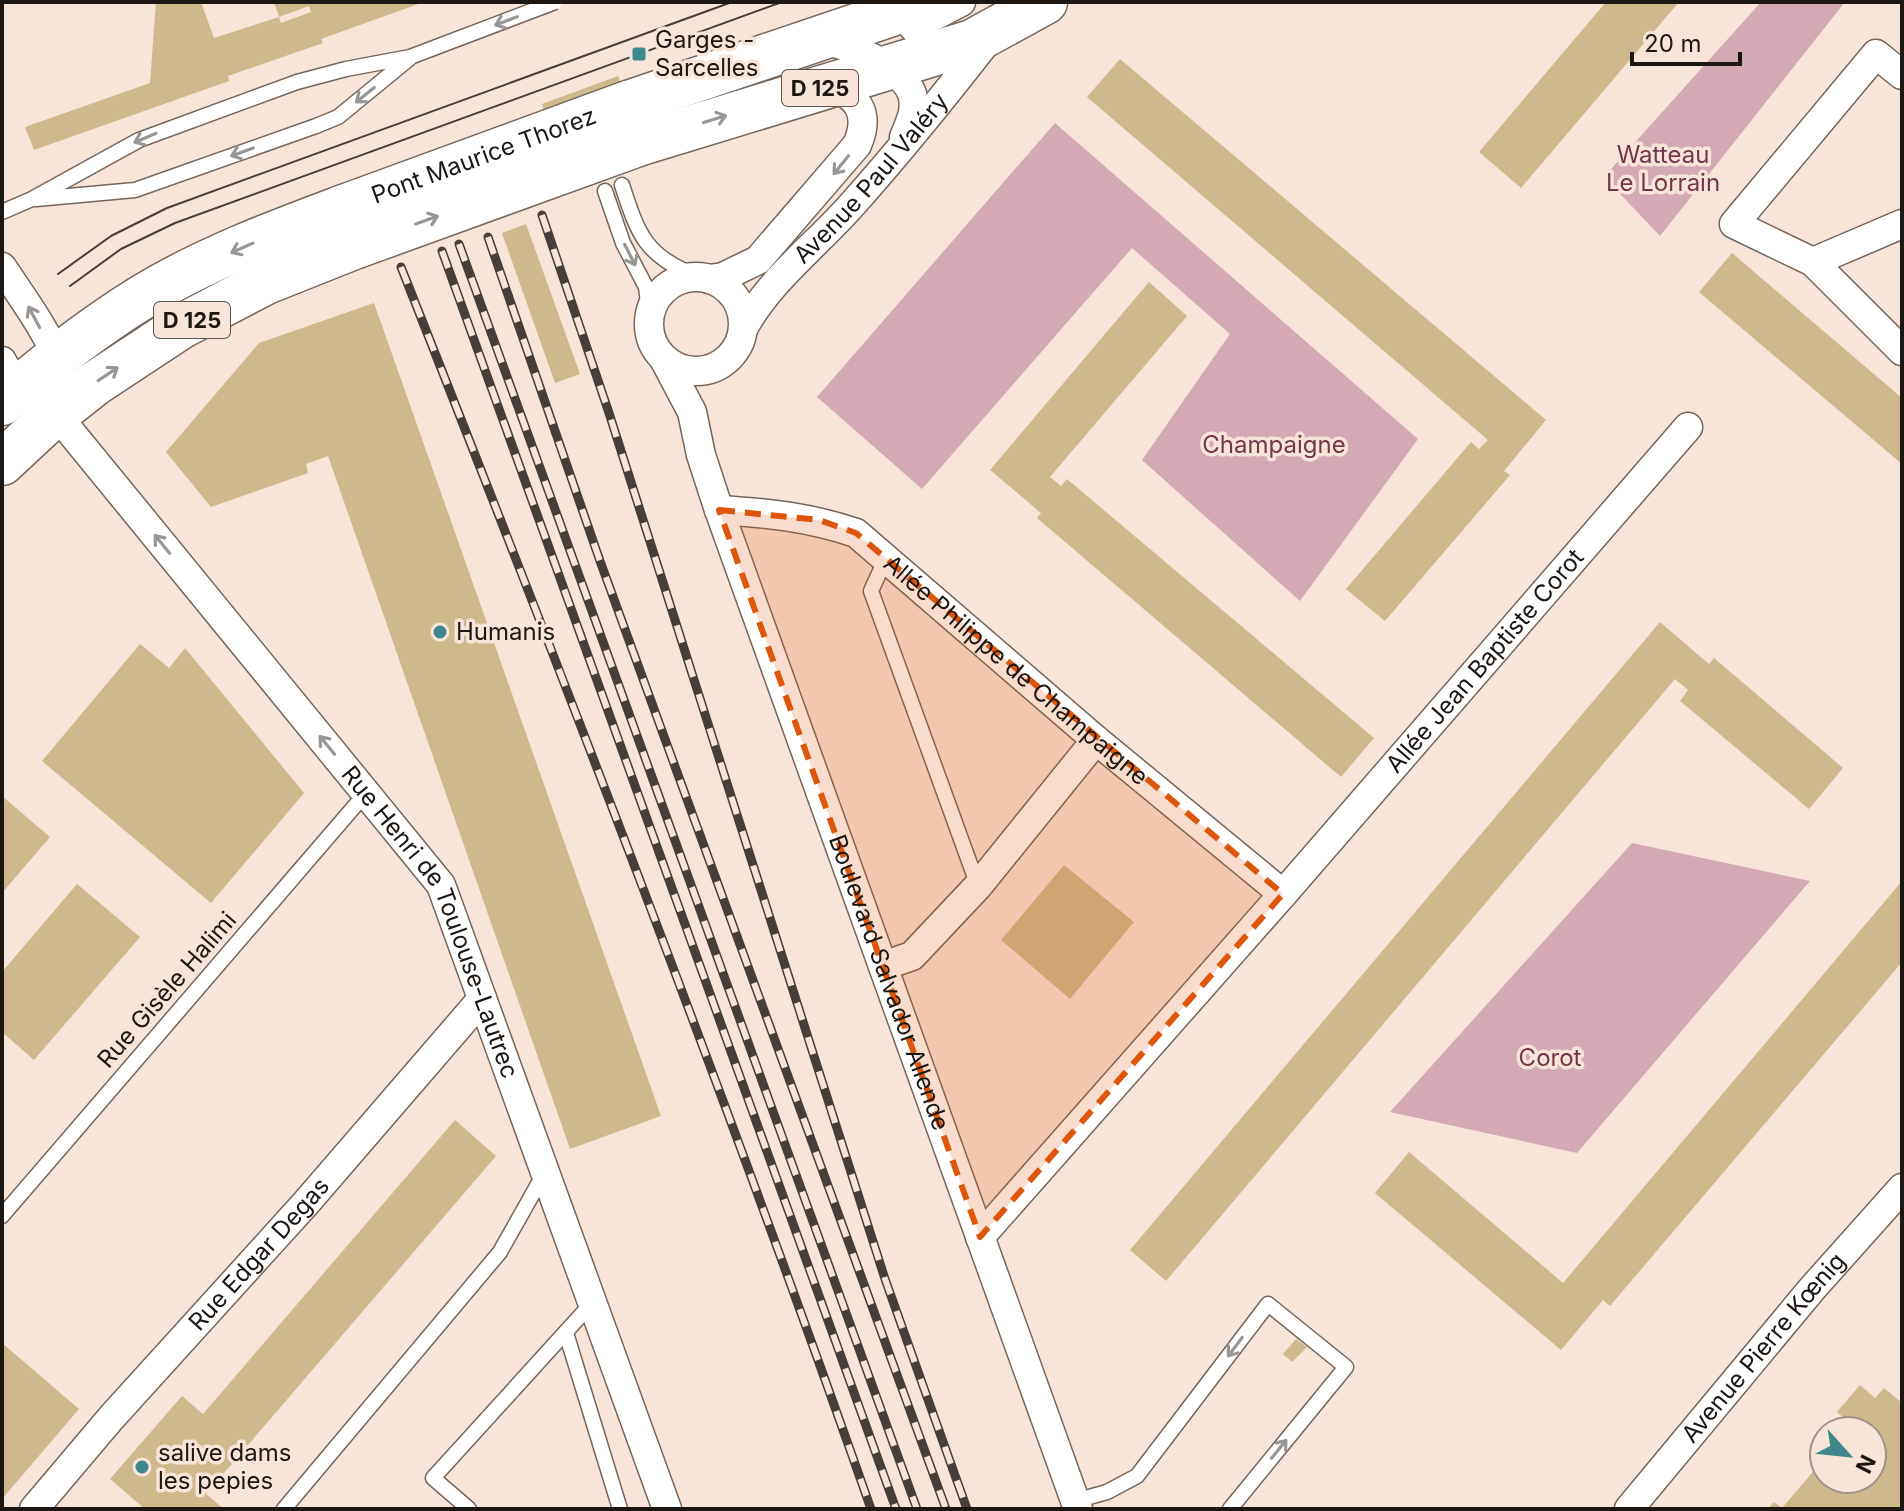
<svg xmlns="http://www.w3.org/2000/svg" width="1904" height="1511" viewBox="0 0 1904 1511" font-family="Inter,sans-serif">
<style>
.green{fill:#d3a9b5}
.building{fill:#ceb98c}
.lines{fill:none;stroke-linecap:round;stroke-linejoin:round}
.service-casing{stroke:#75665b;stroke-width:17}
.minor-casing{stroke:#75665b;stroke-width:31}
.primary-casing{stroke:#75665b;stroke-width:47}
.service{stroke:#fff;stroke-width:14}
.minor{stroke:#fff;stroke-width:28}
.primary{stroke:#fff;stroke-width:44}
.tram{stroke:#463e38;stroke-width:2}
.rail-casing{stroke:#463e38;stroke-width:9}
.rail{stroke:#f7e5d9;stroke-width:6;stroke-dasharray:18;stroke-linecap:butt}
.service-bridge-casing{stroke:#75665b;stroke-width:17;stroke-linecap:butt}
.primary-bridge-casing{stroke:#75665b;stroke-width:47;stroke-linecap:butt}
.service-bridge{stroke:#fff;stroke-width:14}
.primary-bridge{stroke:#fff;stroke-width:44}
.oneway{stroke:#999795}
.marked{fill:#de560c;fill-opacity:0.2;stroke:#de560c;stroke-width:6;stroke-dasharray:16 10;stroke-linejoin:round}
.poi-dot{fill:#40888c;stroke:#f7e5d9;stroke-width:3}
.labels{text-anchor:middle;stroke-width:7;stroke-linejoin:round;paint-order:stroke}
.shield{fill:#f7e5d9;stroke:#5e554e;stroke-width:2}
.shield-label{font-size:22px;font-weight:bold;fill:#1d1713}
.poi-label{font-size:24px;fill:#1d1713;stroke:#f7e5d9;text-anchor:start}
.street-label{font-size:24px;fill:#1d1713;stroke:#f7e5d9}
.park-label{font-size:24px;fill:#75354b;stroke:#f7e5d9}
</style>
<rect width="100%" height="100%" fill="#f7e5d9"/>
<g class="green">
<path d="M1761 2H1845L1660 236 1604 177Z"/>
<path d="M1055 123 1418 439 1300 601 1142 460 1230 334 1132 248 922 489 817 397Z"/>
<path d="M1632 843 1810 881 1577 1153 1390 1112Z"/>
</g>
<g class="building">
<path d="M156 2H201L214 38 279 17 281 23 311 12 309 6 279 17 274 2H424L321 39 323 43 228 76 229 81 34 150 25 127 150 83Z"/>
<path d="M1606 2H1679L1521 188 1479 152Z"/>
<path d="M1120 59 1546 420 1504 471 1510 475 1385 621 1346 589 1471 442 1479 449 1488 440 1087 97Z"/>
<path d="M618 76 622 87 545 114 542 104Z"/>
<path d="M526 224 580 374 555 383 502 233Z"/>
<path d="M1732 253 1902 398V464L1699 292Z"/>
<path d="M1149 282 1187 316 1050 477 1061 486 1067 479 1374 738 1341 777 1037 518 1041 513 990 470Z"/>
<path d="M374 303 661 1116 570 1149 328 456 306 464 308 473 211 507 166 452 259 343Z"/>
<path d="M1660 622 1709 664 1714 658 1843 768 1809 809 1680 701 1688 690 1675 679 1166 1281 1130 1250Z"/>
<path d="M140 644 169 668 185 648 304 793 211 903 42 761Z"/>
<path d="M2 796 50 837 2 893Z"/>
<path d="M1064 865 1134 922 1070 999 1001 940Z"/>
<path d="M1902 881V962L1610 1306 1603 1300 1561 1350 1375 1193 1409 1152 1563 1283Z"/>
<path d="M77 884 140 937 34 1060 2 1032V972Z"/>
<path d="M455 1120 496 1156 206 1494 224 1509H145L110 1479 182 1396 203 1414Z"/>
<path d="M1296 1339 1307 1347 1292 1362 1283 1354Z"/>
<path d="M2 1343 79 1409 2 1499Z"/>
<path d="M1860 1385 1875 1398 1884 1388 1902 1403V1509H1768L1774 1502 1782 1508 1824 1459V1479H1872V1431H1848L1853 1426 1837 1412Z"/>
</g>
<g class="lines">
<defs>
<g id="service">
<path d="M622 185C639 237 645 255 698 277"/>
<path d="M605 191 623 243 646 287 650 318"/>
<path d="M36 199 135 190 316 126"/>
<path d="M2 212 32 199 139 140 297 82"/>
<path d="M886 558 871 591 978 886"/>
<path d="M2 1216 366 793"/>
<path d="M566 1333 620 1509"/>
<path d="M1075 1501 1107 1492 1137 1476 1268 1304 1346 1367 1230 1509"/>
<path d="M284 1509 500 1252 545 1172"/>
<path d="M469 1509 433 1478 593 1302"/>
</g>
<g id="minor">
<path d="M913 27 961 2"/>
<path d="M821 41C846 42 904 68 912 94 917 109 910 123 904 137"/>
<path d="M1902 75 1876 54 1734 224 1813 262 1902 351"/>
<path d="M1813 262 1902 224"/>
<path id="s1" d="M2 267C17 290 54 340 59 366 62 383 46 398 56 414L441 885 667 1509"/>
<circle cx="696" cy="324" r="47"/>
<path d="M709 279 723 277 758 260 857 145C871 113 858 94 826 86"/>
<path id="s2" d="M744 327C770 280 814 247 850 207 899 152 946 94 991 36"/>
<path id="s3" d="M664 359 692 412 701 455 719 510 1078 1509"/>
<path d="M2 361 12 379 28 400"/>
<path id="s4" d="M719 510C768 513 809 517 856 533L1096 740 1283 894"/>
<path d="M883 966 912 956 978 886 1096 740"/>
<path id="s5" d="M980 1237 1283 894 1688 427"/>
<path id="s6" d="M34 1509 111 1418 306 1203 482 999"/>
<path id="s7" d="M1629 1509 1811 1290 1902 1188"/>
</g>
<g id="primary">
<path d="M628 103 927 2"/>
<path d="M641 143 972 42 1045 2"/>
<path d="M2 403C46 364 94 327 144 296 205 259 274 233 341 208"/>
<path d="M2 463 46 422 94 384 182 326 266 282 354 247"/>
</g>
</defs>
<use href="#service" class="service-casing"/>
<use href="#minor" class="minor-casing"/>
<use href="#primary" class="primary-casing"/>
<use href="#service" class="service"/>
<use href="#minor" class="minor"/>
<use href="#primary" class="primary"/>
<g class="tram">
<path d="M58 274 111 236 167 208 732 2"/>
<path d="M70 286 121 249 175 223 782 2"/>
</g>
<defs>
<g id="rail">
<path d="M542 215 609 413 885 1279 967 1509"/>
<path d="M488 237 600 561 946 1509"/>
<path d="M459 244 917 1509"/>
<path d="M442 251 896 1509"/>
<path d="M401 267C564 679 724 1091 871 1509"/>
</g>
</defs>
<use href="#rail" class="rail-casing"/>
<use href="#rail" class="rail"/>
<defs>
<g id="service-bridge">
<path d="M297 82 346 69 410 57 555 2"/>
<path d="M316 126 338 117 410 58"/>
</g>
<g id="primary-bridge">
<path id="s8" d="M341 208 628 103"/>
<path d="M354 247 641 143"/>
</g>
</defs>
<use href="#service-bridge" class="service-bridge-casing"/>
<use href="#primary-bridge" class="primary-bridge-casing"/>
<use href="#service-bridge" class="service-bridge"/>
<use href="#primary-bridge" class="primary-bridge"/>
</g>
<defs><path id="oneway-shaft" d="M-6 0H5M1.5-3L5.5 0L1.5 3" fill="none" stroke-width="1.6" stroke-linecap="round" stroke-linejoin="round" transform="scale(2)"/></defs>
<g class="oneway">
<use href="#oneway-shaft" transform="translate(506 21) rotate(159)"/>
<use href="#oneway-shaft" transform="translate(365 95) rotate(141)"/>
<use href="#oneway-shaft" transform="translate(715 119) rotate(-17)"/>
<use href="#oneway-shaft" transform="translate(145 138) rotate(157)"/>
<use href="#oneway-shaft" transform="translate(242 152) rotate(160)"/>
<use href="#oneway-shaft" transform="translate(841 165) rotate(129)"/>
<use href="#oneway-shaft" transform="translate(427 220) rotate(-20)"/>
<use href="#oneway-shaft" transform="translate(242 248) rotate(156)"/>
<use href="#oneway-shaft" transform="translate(630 255) rotate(63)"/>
<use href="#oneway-shaft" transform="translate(34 317) rotate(-118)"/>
<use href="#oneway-shaft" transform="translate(108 374) rotate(-34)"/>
<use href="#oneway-shaft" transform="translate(162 544) rotate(-129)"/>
<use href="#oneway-shaft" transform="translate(327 745) rotate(-129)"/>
<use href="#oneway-shaft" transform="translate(1235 1347) rotate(127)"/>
<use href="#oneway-shaft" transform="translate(1279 1449) rotate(-51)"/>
</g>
<path class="marked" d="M719 510 819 520 856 533 1283 894 980 1237Z"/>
<g class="poi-dot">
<rect x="631" y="46" width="16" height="16" rx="4"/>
<circle cx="440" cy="632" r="8"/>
<circle cx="142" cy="1467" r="8"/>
</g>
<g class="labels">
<g class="shield">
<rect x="782" y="70" width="76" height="36" rx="6"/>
<rect x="154" y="302" width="76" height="36" rx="6"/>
</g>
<g class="shield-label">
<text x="820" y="96">D 125</text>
<text x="192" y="328">D 125</text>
</g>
<g class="poi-label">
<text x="655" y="48">Garges -<tspan x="655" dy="28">Sarcelles</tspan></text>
<text x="456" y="640">Humanis</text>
<text x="158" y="1461">salive dams<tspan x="158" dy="28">les pepies</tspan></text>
</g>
<g class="street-label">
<text dy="8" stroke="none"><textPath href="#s8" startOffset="152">Pont Maurice Thorez</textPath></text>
<text dy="8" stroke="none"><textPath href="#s2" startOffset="196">Avenue Paul Valéry</textPath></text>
<text dy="8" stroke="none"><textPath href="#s5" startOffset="766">Allée Jean Baptiste Corot</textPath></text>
<text dy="8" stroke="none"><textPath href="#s4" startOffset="350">Allée Philippe de Champaigne</textPath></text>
<text dy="8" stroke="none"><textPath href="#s1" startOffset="800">Rue Henri de Toulouse-Lautrec</textPath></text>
<text dy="8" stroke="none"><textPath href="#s3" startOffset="664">Boulevard Salvador Allende</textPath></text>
<text transform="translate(167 990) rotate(-49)" y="8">Rue Gisèle Halimi</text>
<text dy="8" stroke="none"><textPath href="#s6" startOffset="340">Rue Edgar Degas</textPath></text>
<text dy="8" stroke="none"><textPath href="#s7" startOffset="210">Avenue Pierre Kœnig</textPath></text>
</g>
<g class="park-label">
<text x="1663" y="163">Watteau<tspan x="1663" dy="28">Le Lorrain</tspan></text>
<text x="1274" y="453">Champaigne</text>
<text x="1550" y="1066">Corot</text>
</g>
</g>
<rect width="1904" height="1511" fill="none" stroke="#1d1713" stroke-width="8"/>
<g transform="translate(1848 1455) rotate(117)"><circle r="38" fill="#f7e5d9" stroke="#a0938a" stroke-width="2"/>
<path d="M0-6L14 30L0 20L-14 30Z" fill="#40888c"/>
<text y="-12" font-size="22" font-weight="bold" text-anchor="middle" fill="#1d1713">N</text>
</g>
<path d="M1632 52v12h108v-12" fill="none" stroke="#1d1713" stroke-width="4"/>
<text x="1644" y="52" font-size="24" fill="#1d1713" stroke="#f7e5d9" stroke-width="6" paint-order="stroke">20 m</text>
</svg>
